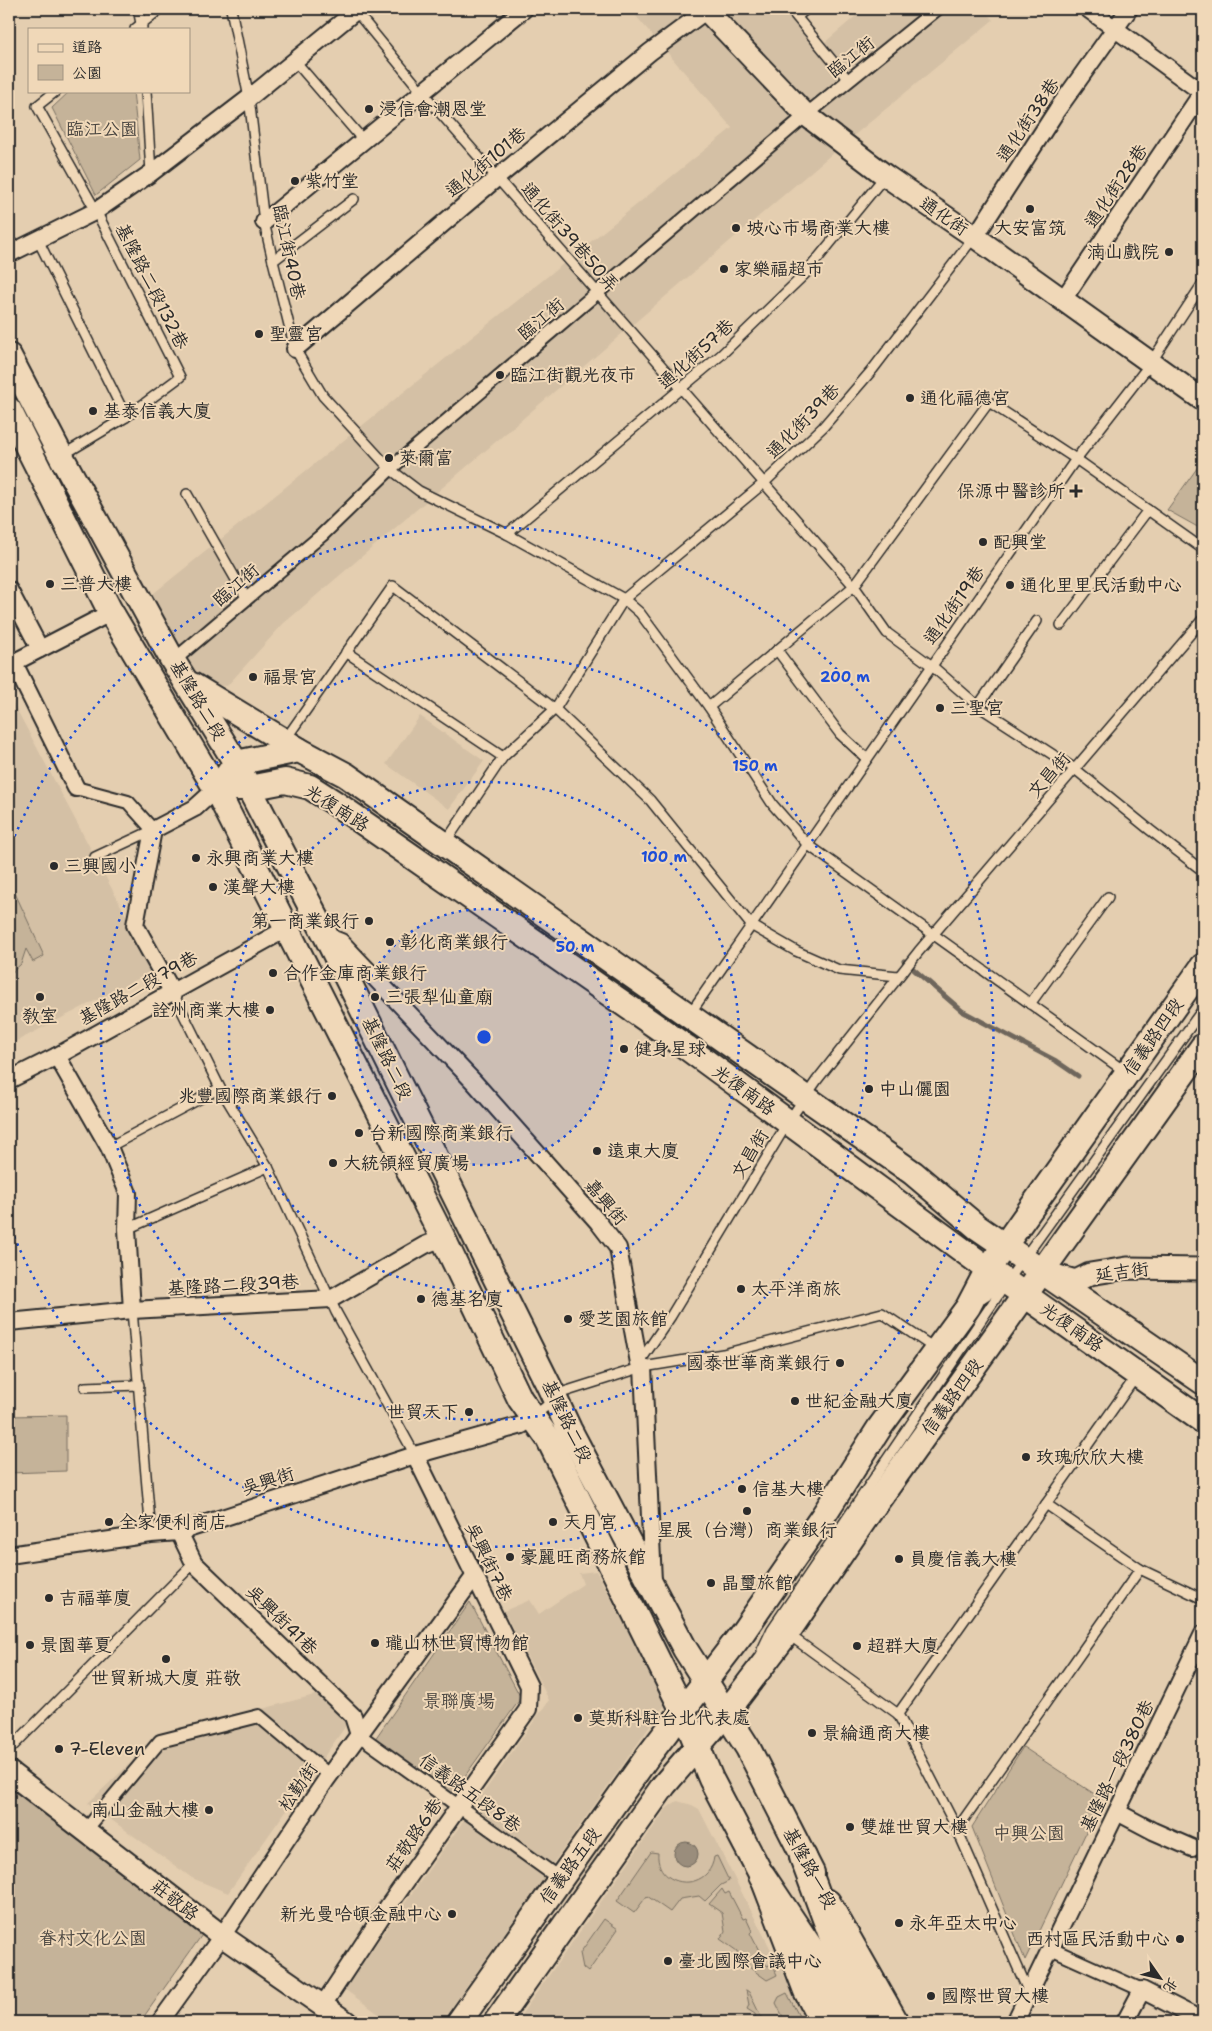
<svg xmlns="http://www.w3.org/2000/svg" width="1212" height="2031" viewBox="0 0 1212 2031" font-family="'Shantell Sans','LXGW WenKai TC',sans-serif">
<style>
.built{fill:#d4c0a5}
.green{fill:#c5b399;stroke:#786f62}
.water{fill:#9a8d7b;stroke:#6e665b}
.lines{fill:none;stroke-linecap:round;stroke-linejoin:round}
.stream{stroke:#6e665b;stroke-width:5}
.service-casing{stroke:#2b2b2b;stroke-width:12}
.pedestrian-casing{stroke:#2b2b2b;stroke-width:16}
.minor-casing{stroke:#2b2b2b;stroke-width:20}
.tertiary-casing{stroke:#2b2b2b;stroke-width:25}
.secondary-casing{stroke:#2b2b2b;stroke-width:28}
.primary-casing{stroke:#2b2b2b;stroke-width:30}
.service{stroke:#f0d8b8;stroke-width:9}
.pedestrian{stroke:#f0d8b8;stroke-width:12}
.minor{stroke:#f0d8b8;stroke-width:16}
.tertiary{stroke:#f0d8b8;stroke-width:21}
.secondary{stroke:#f0d8b8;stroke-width:24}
.primary{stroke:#f0d8b8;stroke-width:26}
.ring{fill:none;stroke:#1d4ed8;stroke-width:2.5;stroke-dasharray:2.5 5}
.poi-dot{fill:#2b2b2b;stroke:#f0d8b8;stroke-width:2}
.labels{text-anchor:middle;stroke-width:4;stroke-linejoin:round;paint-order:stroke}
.street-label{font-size:18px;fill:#2b2b2b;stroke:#f0d8b8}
.poi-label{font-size:18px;fill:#2b2b2b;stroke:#f0d8b8;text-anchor:start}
.park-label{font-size:18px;fill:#4a4641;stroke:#f0d8b8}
.centre{fill:#1d4ed8;stroke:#f0d8b8;stroke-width:2.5}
.ring-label{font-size:15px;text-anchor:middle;font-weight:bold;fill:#1d4ed8;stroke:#f0d8b8;stroke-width:4;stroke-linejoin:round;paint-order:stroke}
</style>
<rect width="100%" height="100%" fill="#e4ceb0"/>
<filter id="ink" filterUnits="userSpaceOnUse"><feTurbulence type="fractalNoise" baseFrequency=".02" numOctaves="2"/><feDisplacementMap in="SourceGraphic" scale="10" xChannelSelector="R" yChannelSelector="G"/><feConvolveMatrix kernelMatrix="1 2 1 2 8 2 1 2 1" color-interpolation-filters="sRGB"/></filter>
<g filter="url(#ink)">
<g class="built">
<path d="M630 9H782L817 49 864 9H983L993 20 834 152 283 624 227 686 196 683 149 597 732 128Z"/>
<path d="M9 695 155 970 9 1045Z"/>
<path d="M420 716 484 761 449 809 386 764Z"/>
<path d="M596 1571 667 1702 552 1865 472 1809 549 1700 504 1611 530 1600 539 1614 583 1584 579 1573Z"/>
<path d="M322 1693 352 1717 228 1893 192 1878 88 1803 158 1737Z"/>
<path d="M677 1801 692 1805 699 1809 808 2022H516L667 1808Z"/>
<path d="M464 1820 545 1876 441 2022H390L344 1989Z"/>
</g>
<g class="green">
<path d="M70 91H133L140 160 96 195 52 108Z"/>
<path d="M1200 464 1203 466V530L1167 510Z"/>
<path d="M9 880 44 956 33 962 26 949 21 964 9 975V949L13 934 9 918Z"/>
<path d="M66 1415V1471L9 1473V1416Z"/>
<path d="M470 1602 521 1698 452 1794 375 1739Z"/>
<path d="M1023 1747 1102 1799 1025 1960 972 1827Z"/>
<path d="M9 1780 209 1925 140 2022H9Z"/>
<path d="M651 1852 658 1853C655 1888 709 1894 714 1857L717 1856 729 1881 721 1885 705 1901 699 1896 680 1899 670 1912 647 1896 634 1913 617 1901Z"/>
<path d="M722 1889 725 1894 729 1892 743 1919 746 1918 752 1931 750 1933 767 1966 772 1964 777 1975 767 1980 739 1960 737 1951 720 1939 725 1931 722 1913 709 1904Z"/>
<path d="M604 1919 618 1929 588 1972 583 1968 580 1953Z"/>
<path d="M746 1990 749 1992 762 2019 756 2022 755 2014 747 2009 749 2005Z"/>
<path d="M787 1993 802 2022H777L784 2019 776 2003 779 1997Z"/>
</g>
<circle class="water" cx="686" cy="1854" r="12"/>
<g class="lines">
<path class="stream" d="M904 961 962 1011 1056 1061 1078 1076"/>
<defs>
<g id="service">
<path d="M138 9 142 28"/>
<path d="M231 9 249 98 264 222 273 261 295 349 323 396 390 469 419 491 507 534 624 599 640 613 709 707 773 805 807 844 1127 1073"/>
<path d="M354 9 422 92 854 586 887 633 932 666 978 706 1075 769 1150 830 1203 871"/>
<path d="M790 9 849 81"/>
<path d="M797 17 806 9"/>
<path d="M135 29 160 9"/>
<path d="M295 61 363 140"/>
<path d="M56 91 37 106 96 211 180 377 126 417 61 456"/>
<path d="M146 91 151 173"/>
<path d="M38 240 126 417"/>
<path d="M273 261 354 199"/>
<path d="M187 494 247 599"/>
<path d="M507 534 721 355 805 274 885 176"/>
<path d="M1061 625 1148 510"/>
<path d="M777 650 840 734 867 759"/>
<path d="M346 652 503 757"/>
<path d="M978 706 1037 621"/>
<path d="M709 707 854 586 989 402 1076 459 1203 549"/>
<path d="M285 740 393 586 555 709 650 800 751 925 796 951 839 970 898 976"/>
<path d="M445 843 503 757 555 709 624 599 764 483 823 427 873 369 974 237"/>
<path d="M95 857 153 830"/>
<path d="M173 993 220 1088 268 1167 336 1312 415 1455"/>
<path d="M1030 1004 1108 897"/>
<path d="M689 1015 1076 459 1150 364 1203 283"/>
<path d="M109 1147 220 1088"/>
<path d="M127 1229 268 1167"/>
<path d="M979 1300 1007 1282 1203 1009"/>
<path d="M132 1310 151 1534"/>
<path d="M639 1363 671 1316 788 1122 817 1080 919 951 1203 619"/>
<path d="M85 1387 139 1385"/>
<path d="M534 1416 564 1392 643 1367 723 1354 882 1313 937 1350"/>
<path d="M1046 1504 1140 1569 1203 1599"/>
<path d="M788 1634 898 1714 957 1829 1029 1993"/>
<path d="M762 1650 772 1629 1007 1282"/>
<path d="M898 1714 1137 1375"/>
<path d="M9 1750 194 1563"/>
<path d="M957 1829 1140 1569"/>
</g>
<g id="pedestrian">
<path d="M173 661 322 535 390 469 806 115 937 9"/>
<path d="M76 788 128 802 153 830"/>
<path d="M359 1735 560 1879"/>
<path d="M85 1831 160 1741 259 1716 330 1776"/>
<path d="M1051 1949 1142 1990"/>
</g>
<g id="minor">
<path d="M1088 9 1203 93"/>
<path d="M264 222 524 9"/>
<path d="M975 237 1057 110 1129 9"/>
<path d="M9 254 96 211 151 173 249 98 358 9"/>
<path d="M1062 301 1202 93"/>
<path d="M295 349 498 177 650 52 708 9"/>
<path d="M9 590 40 649"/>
<path d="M14 663 76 788"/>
<path d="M9 665 104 616 109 609"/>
<path d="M326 936 341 942 358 960 474 1082 598 1222 618 1248 639 1363 643 1367 653 1581"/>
<path d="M173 993 135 925 153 830 195 808 216 789"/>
<path d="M57 1056 109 1147 128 1193 127 1229 132 1310"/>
<path d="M9 1080 57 1056 286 929"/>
<path d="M9 1322 132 1310 331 1299 425 1245 443 1238"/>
<path d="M179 1532 194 1563 353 1716 359 1735"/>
<path d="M9 1555 151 1534 179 1532 415 1455 522 1425 532 1417"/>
<path d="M1117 1812 1153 1831 1192 1848"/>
<path d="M323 2005 389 1905 528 1709 529 1686 415 1455"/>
<path d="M160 2022 222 1936 326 1780 474 1577"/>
<path d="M1015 2022 1203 1634"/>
<path d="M1125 2022 1142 1990 1203 2021"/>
</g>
<g id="tertiary">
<path d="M705 9 806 115 886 176 975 237 1203 400"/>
<path d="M1048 1273 1076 1281 1090 1274 1127 1268 1203 1269"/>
<path d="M9 1772 222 1936 346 2022"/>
</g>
<g id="secondary">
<path d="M9 356 61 456 173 661 236 763 249 788 326 936 549 1386 569 1429 685 1649 748 1748 812 1873"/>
<path d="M9 410 109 609 216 789 443 1238 520 1399 548 1438 682 1709 711 1779 762 1876 806 1991 822 2022"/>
<path d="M192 685 299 750"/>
<path d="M228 774 236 763 299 750 346 775 913 1173 977 1227 1203 1382"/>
<path d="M235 788H249L285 781 310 787 335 803 686 1047 988 1269 1203 1421"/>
<path d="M828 1902 896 2022"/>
<path d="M459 2022 648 1756 743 1632 823 1516 880 1427 968 1307 988 1269 1203 966"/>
<path d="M496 2022 664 1785 726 1713 787 1633 871 1510 1203 1046"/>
</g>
<g id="primary">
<path d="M803 1857 835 1943 875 2022"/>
<path d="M762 1876 814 1954 849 2022"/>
</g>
</defs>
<use href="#service" class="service-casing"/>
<use href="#pedestrian" class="pedestrian-casing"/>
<use href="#minor" class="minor-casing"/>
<use href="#tertiary" class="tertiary-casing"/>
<use href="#secondary" class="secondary-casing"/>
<use href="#primary" class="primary-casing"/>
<use href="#service" class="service"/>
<use href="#pedestrian" class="pedestrian"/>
<use href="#minor" class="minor"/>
<use href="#tertiary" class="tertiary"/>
<use href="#secondary" class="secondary"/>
<use href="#primary" class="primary"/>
</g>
</g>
<circle cx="484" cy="1037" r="128" fill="#1d4ed8" fill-opacity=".12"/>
<g class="ring">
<circle cx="484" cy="1037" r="128"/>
<circle cx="484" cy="1037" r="255"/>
<circle cx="484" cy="1037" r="383"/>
<path d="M9 850A510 510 0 1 1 9 1224"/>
</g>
<g class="poi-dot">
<circle cx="369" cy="109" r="5"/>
<circle cx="295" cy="181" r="5"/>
<circle cx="1030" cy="209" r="5"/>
<circle cx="736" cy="228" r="5"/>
<circle cx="1169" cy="252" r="5"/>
<circle cx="724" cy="269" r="5"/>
<circle cx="259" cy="334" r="5"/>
<circle cx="500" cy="375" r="5"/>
<circle cx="910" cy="398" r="5"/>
<circle cx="93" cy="411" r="5"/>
<circle cx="389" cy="458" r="5"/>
<path d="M1073.5 483.5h5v5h5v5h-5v5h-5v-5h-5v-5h5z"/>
<circle cx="983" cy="542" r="5"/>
<circle cx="50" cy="584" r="5"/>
<circle cx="1010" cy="585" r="5"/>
<circle cx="253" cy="677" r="5"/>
<circle cx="940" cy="708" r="5"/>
<circle cx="196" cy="858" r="5"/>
<circle cx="54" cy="866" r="5"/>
<circle cx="213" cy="887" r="5"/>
<circle cx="369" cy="921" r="5"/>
<circle cx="390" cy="942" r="5"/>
<circle cx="273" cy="973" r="5"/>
<circle cx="40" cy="997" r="5"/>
<circle cx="375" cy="997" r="5"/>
<circle cx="270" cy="1010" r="5"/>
<circle cx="624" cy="1049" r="5"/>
<circle cx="869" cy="1089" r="5"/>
<circle cx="332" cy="1096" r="5"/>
<circle cx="359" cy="1133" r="5"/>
<circle cx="597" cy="1151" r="5"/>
<circle cx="333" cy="1163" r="5"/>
<circle cx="741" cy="1289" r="5"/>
<circle cx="421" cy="1299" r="5"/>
<circle cx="568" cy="1319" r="5"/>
<circle cx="840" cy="1363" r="5"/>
<circle cx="795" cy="1401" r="5"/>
<circle cx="469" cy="1412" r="5"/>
<circle cx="1026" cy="1457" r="5"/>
<circle cx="742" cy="1489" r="5"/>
<circle cx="747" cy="1511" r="5"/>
<circle cx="109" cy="1522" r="5"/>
<circle cx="553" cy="1522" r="5"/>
<circle cx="510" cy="1557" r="5"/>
<circle cx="899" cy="1559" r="5"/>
<circle cx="711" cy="1583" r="5"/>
<circle cx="49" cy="1598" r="5"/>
<circle cx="375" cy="1643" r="5"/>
<circle cx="30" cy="1645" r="5"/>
<circle cx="857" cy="1646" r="5"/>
<circle cx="166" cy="1659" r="5"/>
<circle cx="578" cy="1718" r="5"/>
<circle cx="812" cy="1733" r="5"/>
<circle cx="59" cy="1749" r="5"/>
<circle cx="209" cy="1810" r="5"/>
<circle cx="850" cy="1827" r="5"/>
<circle cx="452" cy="1914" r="5"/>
<circle cx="899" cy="1923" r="5"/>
<circle cx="1180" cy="1939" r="5"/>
<circle cx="668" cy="1961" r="5"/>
<circle cx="931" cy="1996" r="5"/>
</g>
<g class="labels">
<g class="street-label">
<text transform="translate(851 57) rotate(-39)" y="6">臨江街</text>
<text transform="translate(1028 120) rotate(-56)" y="6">通化街38巷</text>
<text transform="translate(486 162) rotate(-40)" y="6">通化街101巷</text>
<text transform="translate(1116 186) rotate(-56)" y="6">通化街28巷</text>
<text transform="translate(944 216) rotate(34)" y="6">通化街</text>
<text transform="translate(570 237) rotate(49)" y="6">通化街39巷50弄</text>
<text transform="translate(289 252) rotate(78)" y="6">臨江街40巷</text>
<text transform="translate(152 286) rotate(63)" y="6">基隆路二段132巷</text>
<text transform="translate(541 319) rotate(-40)" y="6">臨江街</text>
<text transform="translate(696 354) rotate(-42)" y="6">通化街57巷</text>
<text transform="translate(803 421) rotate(-46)" y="6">通化街39巷</text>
<text transform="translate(236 585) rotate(-41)" y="6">臨江街</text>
<text transform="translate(954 605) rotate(-55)" y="6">通化街19巷</text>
<text transform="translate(198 700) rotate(59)" y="6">基隆路二段</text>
<text transform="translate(1049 775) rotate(-49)" y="6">文昌街</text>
<text transform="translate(337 808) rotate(32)" y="6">光復南路</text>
<text transform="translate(138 988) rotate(-29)" y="6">基隆路二段79巷</text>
<text transform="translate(1153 1037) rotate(-55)" y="6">信義路四段</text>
<text transform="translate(387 1058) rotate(64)" y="6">基隆路二段</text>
<text transform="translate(744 1090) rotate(36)" y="6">光復南路</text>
<text transform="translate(750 1154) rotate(-59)" y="6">文昌街</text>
<text transform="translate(606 1202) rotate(50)" y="6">嘉興街</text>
<text transform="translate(1122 1272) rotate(-7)" y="6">延吉街</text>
<text transform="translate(233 1285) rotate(-3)" y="6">基隆路二段39巷</text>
<text transform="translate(1072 1327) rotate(35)" y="6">光復南路</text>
<text transform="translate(952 1397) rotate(-54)" y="6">信義路四段</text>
<text transform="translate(567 1421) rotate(64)" y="6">基隆路二段</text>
<text transform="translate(268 1481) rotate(-18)" y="6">吳興街</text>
<text transform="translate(489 1562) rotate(64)" y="6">吳興街7巷</text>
<text transform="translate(282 1620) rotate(44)" y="6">吳興街41巷</text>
<text transform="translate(1117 1766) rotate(-64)" y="6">基隆路一段380巷</text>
<text transform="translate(298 1787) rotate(-55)" y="6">松勤街</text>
<text transform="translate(470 1793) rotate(36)" y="6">信義路五段8巷</text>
<text transform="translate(414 1835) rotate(-55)" y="6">莊敬路6巷</text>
<text transform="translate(570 1866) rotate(-54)" y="6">信義路五段</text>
<text transform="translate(810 1868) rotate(61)" y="6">基隆路一段</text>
<text transform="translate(175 1900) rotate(38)" y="6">莊敬路</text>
</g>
<g class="poi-label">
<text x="379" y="115">浸信會潮恩堂</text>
<text x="305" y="187">紫竹堂</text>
<text x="746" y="234">坡心市場商業大樓</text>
<text x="1030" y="234" text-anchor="middle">大安富筑</text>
<text x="1159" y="258" text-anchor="end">湳山戲院</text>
<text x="734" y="275">家樂福超市</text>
<text x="269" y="340">聖靈宮</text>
<text x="510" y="381">臨江街觀光夜市</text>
<text x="920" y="404">通化福德宮</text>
<text x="103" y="417">基泰信義大廈</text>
<text x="399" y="464">萊爾富</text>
<text x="1065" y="497" text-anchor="end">保源中醫診所</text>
<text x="993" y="548">配興堂</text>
<text x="60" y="590">三普大樓</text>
<text x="1020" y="591">通化里里民活動中心</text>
<text x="263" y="683">福景宮</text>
<text x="950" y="714">三聖宮</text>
<text x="206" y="864">永興商業大樓</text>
<text x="64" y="872">三興國小</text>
<text x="223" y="893">漢聲大樓</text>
<text x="359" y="927" text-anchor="end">第一商業銀行</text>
<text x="400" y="948">彰化商業銀行</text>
<text x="283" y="979">合作金庫商業銀行</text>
<text x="385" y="1003">三張犁仙童廟</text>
<text x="260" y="1016" text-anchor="end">詮州商業大樓</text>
<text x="40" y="1022" text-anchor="middle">教室</text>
<text x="634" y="1055">健身星球</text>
<text x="879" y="1095">中山儷園</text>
<text x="322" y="1102" text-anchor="end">兆豐國際商業銀行</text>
<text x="369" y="1139">台新國際商業銀行</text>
<text x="607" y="1157">遠東大廈</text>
<text x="343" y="1169">大統領經貿廣場</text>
<text x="751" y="1295">太平洋商旅</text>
<text x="431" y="1305">德基名廈</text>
<text x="578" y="1325">愛芝園旅館</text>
<text x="830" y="1369" text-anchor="end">國泰世華商業銀行</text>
<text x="805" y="1407">世紀金融大廈</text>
<text x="459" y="1418" text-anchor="end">世貿天下</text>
<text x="1036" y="1463">玫瑰欣欣大樓</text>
<text x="752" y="1495">信基大樓</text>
<text x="119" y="1528">全家便利商店</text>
<text x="563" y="1528">天月宮</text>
<text x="747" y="1536" text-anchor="middle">星展（台灣）商業銀行</text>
<text x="520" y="1563">豪麗旺商務旅館</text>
<text x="909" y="1565">員慶信義大樓</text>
<text x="721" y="1589">晶璽旅館</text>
<text x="59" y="1604">吉福華廈</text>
<text x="385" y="1649">瓏山林世貿博物館</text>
<text x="40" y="1651">景園華夏</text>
<text x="867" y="1652">超群大廈</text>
<text x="166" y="1684" text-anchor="middle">世貿新城大廈 莊敬</text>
<text x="588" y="1724">莫斯科駐台北代表處</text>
<text x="822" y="1739">景綸通商大樓</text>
<text x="69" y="1755">7-Eleven</text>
<text x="199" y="1816" text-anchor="end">南山金融大樓</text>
<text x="860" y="1833">雙雄世貿大樓</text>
<text x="442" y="1920" text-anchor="end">新光曼哈頓金融中心</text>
<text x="909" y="1929">永年亞太中心</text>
<text x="1170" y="1945" text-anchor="end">西村區民活動中心</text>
<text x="678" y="1967">臺北國際會議中心</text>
<text x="941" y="2002">國際世貿大樓</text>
</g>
<g class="park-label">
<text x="102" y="135">臨江公園</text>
<text x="459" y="1707">景聯廣場</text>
<text x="1029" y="1839">中興公園</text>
<text x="93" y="1944">眷村文化公園</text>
</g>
</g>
<circle cx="484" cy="1037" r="8" class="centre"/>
<g class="ring-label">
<text x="845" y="682">200 m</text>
<text x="755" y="771">150 m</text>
<text x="664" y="862">100 m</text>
<text x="575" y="952">50 m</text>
</g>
<rect width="1212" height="2031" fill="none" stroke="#f0d8b8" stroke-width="30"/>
<rect x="15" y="15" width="1182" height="2001" fill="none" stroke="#2b2b2b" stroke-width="2" filter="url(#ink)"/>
<rect x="28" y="28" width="162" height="65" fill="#f0d8b8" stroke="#a19380"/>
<rect x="38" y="44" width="25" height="8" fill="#f0d8b8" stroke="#a19380"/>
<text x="72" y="52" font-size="15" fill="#2b2b2b">道路</text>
<rect x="38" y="65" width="25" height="15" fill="#c5b399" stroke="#a19380"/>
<text x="72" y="78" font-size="15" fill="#2b2b2b">公園</text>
<g transform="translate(1160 1978) rotate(124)" stroke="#f0d8b8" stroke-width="4" paint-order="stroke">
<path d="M0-4L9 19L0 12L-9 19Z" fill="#2b2b2b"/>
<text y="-8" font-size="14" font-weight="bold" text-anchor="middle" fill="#2b2b2b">北</text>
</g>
</svg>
